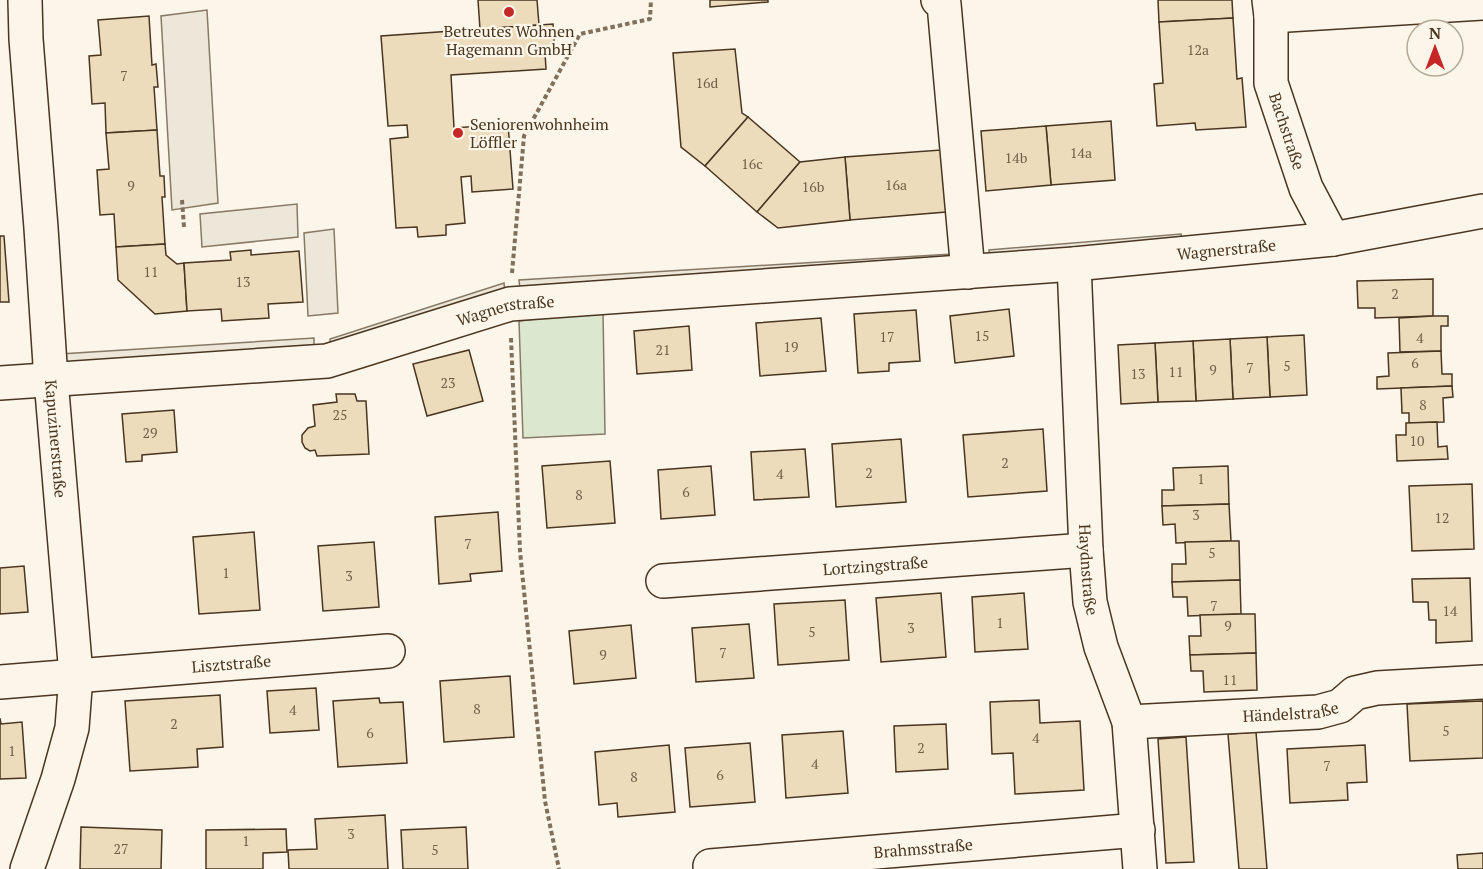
<svg xmlns="http://www.w3.org/2000/svg" width="1483" height="869" viewBox="0 0 1483 869" font-family="'PT Serif',serif">
<style>
.green{fill:#dce7d0;stroke:#887966;stroke-width:1.5}
.parking{fill:#ede7d9;stroke:#887966;stroke-width:1.5}
.building{fill:#ecdcbc;stroke:#4a3520;stroke-width:1.5}
.lines{fill:none;stroke-linecap:round;stroke-linejoin:round}
.minor-casing{stroke:#4a3520;stroke-width:36}
.path{stroke:#7f6f5c;stroke-width:4;stroke-dasharray:4.5 3;stroke-linecap:butt}
.minor{stroke:#fbf6e9;stroke-width:33}
.poi-dot{fill:#c62828;stroke:#fbf6e9;stroke-width:2}
.labels{text-anchor:middle;stroke-width:4.5;stroke-linejoin:round;paint-order:stroke}
.number-label{font-size:14px;fill:#725f47}
.poi-label{font-size:16px;fill:#4a3520;stroke:#fbf6e9}
.street-label{font-size:16px;fill:#4a3520;stroke:#fbf6e9}
</style>
<rect width="100%" height="100%" fill="#fbf6e9"/>
<path class="green" d="M603 311 605 434 523 438 519 321Z"/>
<g class="parking">
<path d="M207 10 218 203 172 210 161 16Z"/>
<path d="M297 204 298 237 202 247 200 214Z"/>
<path d="M334 229 338 313 308 316 304 233Z"/>
<path d="M1181 234 1183 244 990 262 989 250Z"/>
<path d="M952 254V264L520 289 519 280Z"/>
<path d="M504 283 505 293 331 348 330 339Z"/>
<path d="M314 338V351L61 367 60 354Z"/>
</g>
<g class="building">
<path d="M478 0H537L539 25 480 29Z"/>
<path d="M710 0H768V2L710 7Z"/>
<path d="M1158 0H1232L1233 18 1159 22Z"/>
<path d="M149 16 152 65 156 64 158 87H154L157 130 106 133 105 103 92 104 89 56 101 55 98 20Z"/>
<path d="M1233 18 1237 79 1242 78 1246 127 1196 130 1195 123 1157 126 1154 84 1163 83 1159 22Z"/>
<path d="M553 24 555 53H545L546 69 451 75 454 128 508 124 513 189 472 192 471 176 461 177 465 223 446 225V235L418 237 417 227 396 228 390 139 408 137 407 125 388 126 381 36Z"/>
<path d="M735 49 742 113 748 117 705 166 681 147 673 53Z"/>
<path d="M748 117 800 162 757 212 705 166Z"/>
<path d="M1111 121 1115 180 1051 185 1046 126Z"/>
<path d="M1046 126 1051 185 986 191 981 131Z"/>
<path d="M157 130 160 176H164L165 197H162L165 244 116 247 114 214 100 215 97 170 109 169 106 133Z"/>
<path d="M941 150 946 212 850 220 845 157Z"/>
<path d="M845 157 850 220 778 228 757 212 800 162Z"/>
<path d="M0 236H4L9 302H0Z"/>
<path d="M165 244 166 255 177 264 184 263 187 311 155 314 118 280 116 247Z"/>
<path d="M251 250V255L299 251 303 302 268 304 269 318 222 321 221 309 187 311 184 263 231 260 230 252Z"/>
<path d="M1433 279V316L1375 318V308H1358L1357 281Z"/>
<path d="M1009 309 1014 356 955 363 950 316Z"/>
<path d="M916 310 920 361 889 363V371L858 373 854 314Z"/>
<path d="M1433 316H1448V326H1441V351L1400 352 1399 318Z"/>
<path d="M821 318 826 371 760 376 756 323Z"/>
<path d="M689 326 692 370 637 374 634 331Z"/>
<path d="M1304 335 1307 395 1270 397 1267 337Z"/>
<path d="M1267 337 1270 397 1233 399 1230 339Z"/>
<path d="M1230 339 1233 399 1196 401 1193 341Z"/>
<path d="M1193 341 1196 401 1158 402 1155 343Z"/>
<path d="M1155 343 1158 402 1121 404 1118 345Z"/>
<path d="M469 350 483 401 427 416 413 364Z"/>
<path d="M1441 351 1442 374H1452V386L1377 389V377L1389 376 1388 353Z"/>
<path d="M1452 386 1453 397 1443 398 1444 422 1409 423V413H1402L1401 388Z"/>
<path d="M336 394H355L357 401H366L369 454 317 456 315 450 310 451 305 448 302 442V435L308 428 315 426 313 405 337 402Z"/>
<path d="M174 410 177 452 142 455V461L126 462 122 414Z"/>
<path d="M1437 422 1438 447 1447 446 1448 459 1397 461 1396 435H1406V423Z"/>
<path d="M1043 429 1047 491 968 497 963 435Z"/>
<path d="M901 439 906 502 836 507 832 444Z"/>
<path d="M805 449 809 497 754 500 751 452Z"/>
<path d="M610 461 615 523 547 528 542 466Z"/>
<path d="M711 466 715 515 661 519 658 470Z"/>
<path d="M1228 466 1229 504 1162 506V490H1174L1173 468Z"/>
<path d="M1472 484 1474 549 1412 551 1409 486Z"/>
<path d="M1229 504 1231 541 1176 543 1175 524 1163 525 1162 506Z"/>
<path d="M498 512 502 571 470 574 471 581 439 584 435 517Z"/>
<path d="M254 532 260 610 199 614 193 537Z"/>
<path d="M1231 541H1239L1240 580 1172 582V564H1186L1185 542Z"/>
<path d="M374 542 379 607 323 611 318 546Z"/>
<path d="M24 566 28 612 0 614V568Z"/>
<path d="M1470 578 1472 641 1436 643V620H1429L1428 602H1413L1412 579Z"/>
<path d="M1240 580 1241 614 1188 616 1187 597H1173L1172 582Z"/>
<path d="M941 593 946 657 881 662 876 598Z"/>
<path d="M1024 593 1028 649 975 652 972 597Z"/>
<path d="M845 600 849 660 778 665 774 604Z"/>
<path d="M1241 614H1255L1256 653 1190 655 1189 636H1201L1200 615Z"/>
<path d="M749 624 754 678 696 682 692 628Z"/>
<path d="M631 625 636 678 574 684 569 631Z"/>
<path d="M1256 653 1257 690 1204 692 1203 671H1191L1190 655Z"/>
<path d="M510 676 514 737 444 742 440 681Z"/>
<path d="M316 688 319 730 270 733 267 691Z"/>
<path d="M220 695 223 747 197 749 198 767 130 771 125 701Z"/>
<path d="M379 698 380 703 403 702 407 763 338 767 333 701Z"/>
<path d="M1039 700 1040 723 1080 721 1084 790 1015 794 1013 753 992 754 990 702Z"/>
<path d="M1483 701V758L1410 761 1407 704Z"/>
<path d="M0 718 1 724 22 722 26 778 0 779Z"/>
<path d="M946 724 948 769 896 772 894 726Z"/>
<path d="M843 731 848 793 786 798 782 735Z"/>
<path d="M1256 732 1267 869H1239L1228 734Z"/>
<path d="M1186 737 1194 862 1166 863 1158 739Z"/>
<path d="M750 743 755 802 690 807 685 748Z"/>
<path d="M669 745 675 812 618 817 617 803 599 805 595 752Z"/>
<path d="M1365 745 1367 782 1347 783 1348 800 1290 803 1287 749Z"/>
<path d="M385 815 388 869H289L288 850 317 849 315 819Z"/>
<path d="M81 827 162 830 161 869H80Z"/>
<path d="M466 827 468 869H403L401 830Z"/>
<path d="M286 829 287 852 263 853V869H206V830Z"/>
<path d="M1483 853V869H1458L1457 855Z"/>
</g>
<g class="lines">
<defs>
<g id="minor">
<path id="s1" d="M25 0 26 39 41 228 51 380 76 675 72 728 58 779 27 869"/>
<path d="M938 0 944 4 968 272"/>
<path id="s2" d="M1269 0 1271 16V83L1306 188 1333 239"/>
<path d="M1271 16 1483 3"/>
<path id="s3" d="M1074 264 1086 550 1090 602 1101 647 1129 722 1140 869"/>
<path id="s4" d="M0 383 327 361 510 304 1074 264 1333 239 1483 211"/>
<path id="s5" d="M663 581 1086 550"/>
<path id="s6" d="M0 682 388 651"/>
<path id="s7" d="M1129 722 1318 712 1340 706 1355 693 1377 688 1483 682"/>
<path id="s8" d="M710 866 1138 830"/>
</g>
</defs>
<use href="#minor" class="minor-casing"/>
<g class="path">
<path d="M182 200 184 227"/>
<path d="M512 273 524 136 580 34 650 19 651 0"/>
<path d="M511 338 520 551 545 801 559 869"/>
</g>
<use href="#minor" class="minor"/>
</g>
<g class="poi-dot">
<circle cx="509" cy="12" r="6"/>
<circle cx="458" cy="133" r="6"/>
</g>
<g class="labels">
<g class="number-label">
<text x="1198" y="55">12a</text>
<text x="124" y="81">7</text>
<text x="707" y="88">16d</text>
<text x="1081" y="158">14a</text>
<text x="1016" y="163">14b</text>
<text x="752" y="169">16c</text>
<text x="896" y="190">16a</text>
<text x="131" y="191">9</text>
<text x="813" y="192">16b</text>
<text x="151" y="277">11</text>
<text x="243" y="287">13</text>
<text x="1395" y="299">2</text>
<text x="982" y="341">15</text>
<text x="887" y="342">17</text>
<text x="1420" y="343">4</text>
<text x="791" y="352">19</text>
<text x="663" y="355">21</text>
<text x="1415" y="368">6</text>
<text x="1287" y="371">5</text>
<text x="1250" y="373">7</text>
<text x="1213" y="375">9</text>
<text x="1176" y="377">11</text>
<text x="1138" y="379">13</text>
<text x="448" y="388">23</text>
<text x="1423" y="410">8</text>
<text x="340" y="420">25</text>
<text x="150" y="438">29</text>
<text x="1417" y="446">10</text>
<text x="1005" y="468">2</text>
<text x="869" y="478">2</text>
<text x="780" y="479">4</text>
<text x="1201" y="484">1</text>
<text x="686" y="497">6</text>
<text x="579" y="500">8</text>
<text x="1196" y="520">3</text>
<text x="1442" y="523">12</text>
<text x="468" y="549">7</text>
<text x="1212" y="558">5</text>
<text x="226" y="578">1</text>
<text x="349" y="581">3</text>
<text x="1214" y="611">7</text>
<text x="1450" y="616">14</text>
<text x="1000" y="628">1</text>
<text x="1228" y="631">9</text>
<text x="911" y="633">3</text>
<text x="812" y="637">5</text>
<text x="723" y="658">7</text>
<text x="603" y="660">9</text>
<text x="1230" y="685">11</text>
<text x="477" y="714">8</text>
<text x="293" y="715">4</text>
<text x="174" y="729">2</text>
<text x="1446" y="736">5</text>
<text x="370" y="738">6</text>
<text x="1036" y="743">4</text>
<text x="921" y="753">2</text>
<text x="12" y="756">1</text>
<text x="815" y="769">4</text>
<text x="1327" y="771">7</text>
<text x="720" y="780">6</text>
<text x="634" y="782">8</text>
<text x="351" y="839">3</text>
<text x="246" y="846">1</text>
<text x="121" y="854">27</text>
<text x="435" y="855">5</text>
</g>
<g class="poi-label">
<text x="509" y="37">Betreutes Wohnen<tspan x="509" dy="18">Hagemann GmbH</tspan></text>
<text x="470" y="130" text-anchor="start">Seniorenwohnheim<tspan x="470" dy="18">Löffler</tspan></text>
</g>
<g class="street-label">
<text dy="6" stroke="none"><textPath href="#s2" startOffset="134">Bachstraße</textPath></text>
<text dy="6" stroke="none"><textPath href="#s4" startOffset="1238">Wagnerstraße</textPath></text>
<text dy="6" stroke="none"><textPath href="#s4" startOffset="514">Wagnerstraße</textPath></text>
<text dy="6" stroke="none"><textPath href="#s1" startOffset="440">Kapuzinerstraße</textPath></text>
<text dy="6" stroke="none"><textPath href="#s5" startOffset="213">Lortzingstraße</textPath></text>
<text dy="6" stroke="none"><textPath href="#s3" startOffset="306">Haydnstraße</textPath></text>
<text dy="6" stroke="none"><textPath href="#s6" startOffset="232">Lisztstraße</textPath></text>
<text dy="6" stroke="none"><textPath href="#s7" startOffset="162">Händelstraße</textPath></text>
<text dy="6" stroke="none"><textPath href="#s8" startOffset="214">Brahmsstraße</textPath></text>
</g>
</g>
<g transform="translate(1435 48)"><circle r="28" fill="#fbf6e9" stroke="#b4a999" stroke-width="1.5"/>
<path d="M0-4.5L10 22L0 15L-10 22Z" fill="#c62828"/>
<text y="-9" font-size="16" font-weight="bold" text-anchor="middle" fill="#4a3520">N</text>
</g>
</svg>
